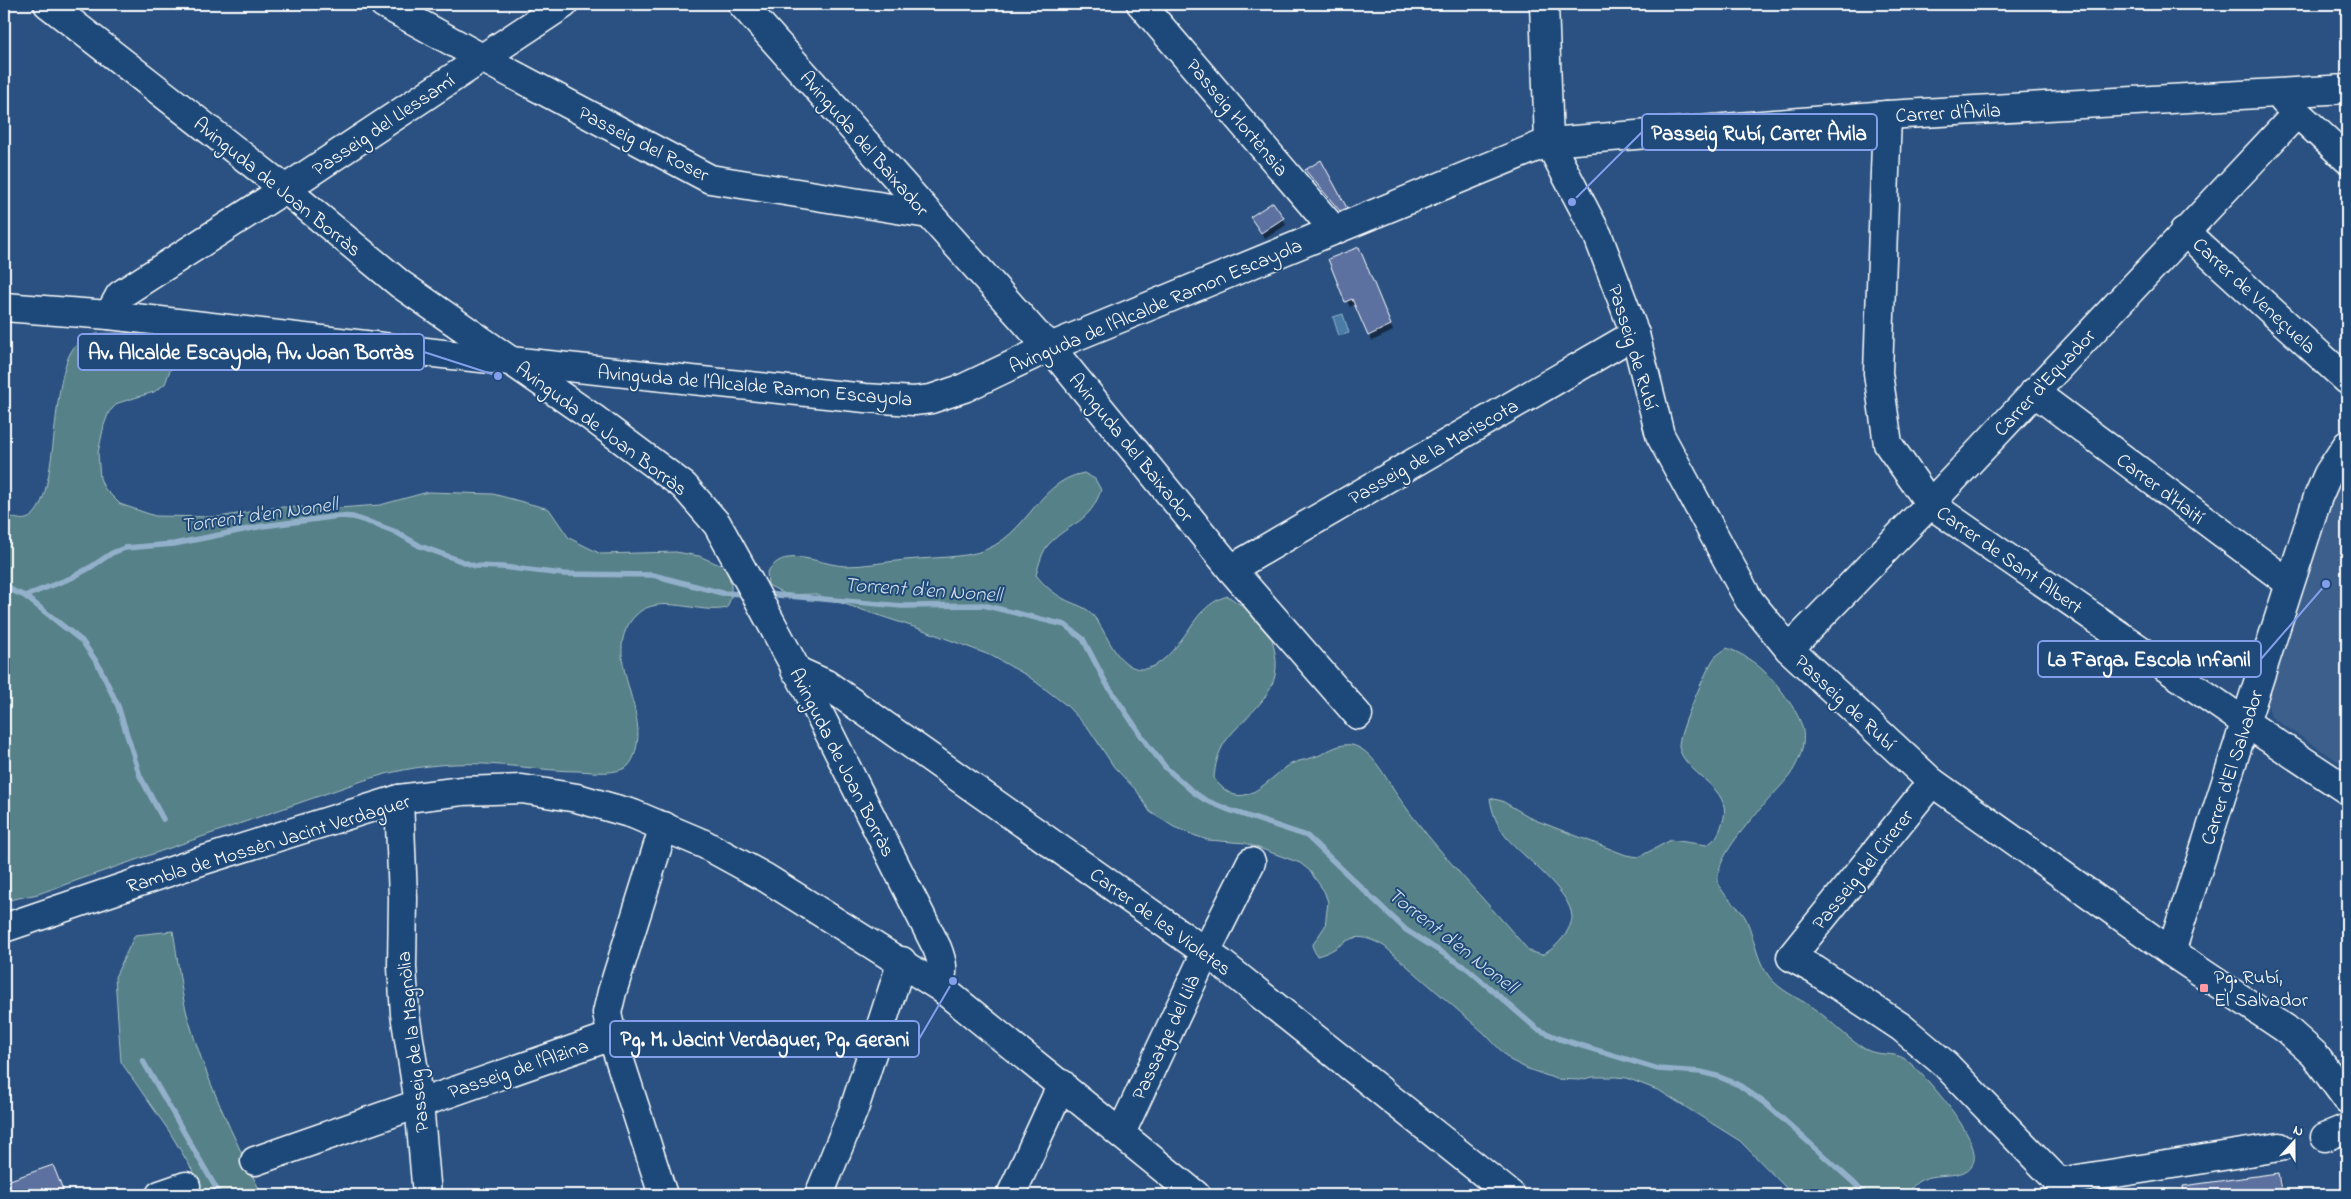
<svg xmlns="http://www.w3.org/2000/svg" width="2351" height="1199" viewBox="0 0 2351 1199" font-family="'Indie Flower',sans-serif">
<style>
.built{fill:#3d5e8c}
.green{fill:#578188;stroke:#abc0c4}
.water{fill:#497ca6;stroke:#92b0ca}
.shadow{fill:#0007}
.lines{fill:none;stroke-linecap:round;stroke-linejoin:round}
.stream{stroke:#92b0ca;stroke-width:5.5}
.building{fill:#5b71a0;stroke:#fff}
.minor-casing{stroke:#fff;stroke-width:31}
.minor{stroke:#1f4a7a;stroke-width:28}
.poi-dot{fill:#ff9aa2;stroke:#1f4a7a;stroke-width:2}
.labels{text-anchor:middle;stroke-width:4;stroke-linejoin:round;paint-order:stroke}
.street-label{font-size:20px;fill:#fff;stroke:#1f4a7a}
.poi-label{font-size:20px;fill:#fff;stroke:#1f4a7a;text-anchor:start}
.water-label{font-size:21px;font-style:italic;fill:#d2dee9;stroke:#1f4a7a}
.leader{fill:none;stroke:#839eea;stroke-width:2}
.callout-dot{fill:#839eea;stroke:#1f4a7a;stroke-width:2}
.callout{fill:#1f4a7a;stroke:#839eea;stroke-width:2}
.callout-label{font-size:21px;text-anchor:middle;font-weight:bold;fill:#fff}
</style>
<rect width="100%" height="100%" fill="#2a5181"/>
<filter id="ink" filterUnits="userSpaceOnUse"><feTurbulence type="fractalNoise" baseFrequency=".02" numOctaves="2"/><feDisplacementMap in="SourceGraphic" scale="10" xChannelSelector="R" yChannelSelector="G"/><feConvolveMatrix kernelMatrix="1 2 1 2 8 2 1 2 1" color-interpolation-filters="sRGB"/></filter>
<g filter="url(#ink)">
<path class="built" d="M2347 465V767L2271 717 2266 699 2344 469Z"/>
<g class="green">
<path d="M96 334C127 332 156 332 174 359L165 384 154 392 118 403 109 412 104 425 98 453 100 478 104 488 120 504 155 516 219 517 279 507 338 508 380 505 428 492 493 494 549 509 569 538 601 554 676 552 699 556 720 565 728 572 731 585V597L727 608C699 615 659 592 636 615 599 652 648 706 636 749 635 755 632 762 628 766 617 775 593 772 579 771 553 771 527 767 500 765 453 761 407 766 362 781L38 894 4 901V514C10 516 19 521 26 519 62 508 47 375 76 345 81 339 89 337 96 334Z"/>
<path d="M1084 473 1095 479 1101 490C1089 524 1072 521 1050 543 1042 550 1039 565 1036 575 1044 585 1053 593 1064 599 1073 604 1084 606 1091 613 1105 628 1110 651 1126 663 1157 687 1185 632 1200 614 1209 605 1216 599 1228 596 1240 605 1255 613 1264 624 1271 632 1273 643 1275 653 1283 695 1247 712 1225 742 1218 753 1215 765 1214 778 1242 817 1264 781 1291 764 1299 760 1311 759 1320 755 1329 750 1341 743 1352 745 1373 750 1386 779 1397 795 1436 851 1485 899 1529 951L1542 955C1552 950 1558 944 1565 935 1568 930 1572 923 1572 917 1571 891 1522 856 1506 837 1497 825 1492 813 1490 798L1502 801 1535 820 1626 855 1639 857 1671 840 1707 845C1716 839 1719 834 1722 824 1735 792 1696 779 1683 757 1681 754 1679 748 1679 746 1678 734 1707 667 1715 657 1718 654 1723 651 1727 648 1752 657 1771 675 1786 697 1795 710 1806 726 1803 743 1802 754 1796 766 1790 775 1774 797 1702 862 1721 889 1728 900 1740 907 1746 919 1756 941 1756 964 1774 982 1786 994 1803 1000 1816 1010 1833 1022 1847 1039 1865 1049 1878 1057 1893 1051 1905 1059 1923 1072 1984 1141 1973 1163 1963 1186 1920 1163 1908 1195H1793L1740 1141 1660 1091 1627 1078 1616 1077H1593L1580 1080 1556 1079 1528 1069 1510 1060 1483 1032 1384 946C1346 925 1349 948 1317 956L1312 946 1325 926 1328 902 1324 891 1309 870 1300 863 1245 843 1208 840 1196 836 1174 827 1150 812 1137 791 1114 767 1089 729 1066 705 1028 676 992 656 926 631 814 594 787 595 768 585 767 572C773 565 778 559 788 558 807 555 826 565 845 566 865 566 885 562 905 560 926 558 946 558 966 555 1028 546 1032 482 1084 473Z"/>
<path d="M173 931C178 958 180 988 187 1014 205 1078 233 1136 262 1195H199L197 1178 169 1131 121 1062 115 977 135 935Z"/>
</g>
<path class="water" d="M1343 314 1349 333 1339 336 1333 317Z"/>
<g class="shadow">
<path d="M1320 162 1349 215 1345 217 1306 170Z"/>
<path d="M1283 218 1286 225 1265 239 1256 224Z"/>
<path d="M1361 254 1393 331 1372 341 1356 304 1350 307 1347 301Z"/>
<path d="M2347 509V528L2341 517Z"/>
<path d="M4 1138 10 1159 4 1161Z"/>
<path d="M53 1166 65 1195H14L9 1182Z"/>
<path d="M2277 1174 2281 1180 2283 1195H2135Z"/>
</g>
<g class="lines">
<g class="stream">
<path d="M4 582 13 591 25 596 71 578 91 567 112 553 125 548 174 544 263 526 340 516 353 517 375 524 396 532 420 546 475 566 502 567 563 574 653 575 722 593 747 594"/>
<path d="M766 594 902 606 983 605 1065 625 1083 639 1106 683 1147 744 1166 768 1192 791 1205 800 1229 810 1307 836 1406 930 1468 969 1537 1029 1560 1039 1658 1069 1701 1072 1717 1076 1739 1085 1766 1104 1855 1184 1865 1195"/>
<path d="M25 596 82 641 98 664 118 706 140 776 163 819"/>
<path d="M143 1061 220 1195"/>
</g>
</g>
<g class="building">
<path d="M1321 160 1347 208 1340 211 1305 170Z"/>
<path d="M1273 202 1284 218 1261 233 1250 217Z"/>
<path d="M1359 247 1391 325 1368 336 1352 299 1345 302 1328 259Z"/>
<path d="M53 1165 65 1195H12L7 1181Z"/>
<path d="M2278 1173 2282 1195H2184L2183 1186Z"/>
</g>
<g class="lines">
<defs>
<g id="minor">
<path d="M48 4 285 189 400 284 593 418 684 486 717 524 753 589 809 693 937 948C943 963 944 971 939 986"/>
<path d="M384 4 482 58 710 179 928 214"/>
<path d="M742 4 1036 334 1046 342 1231 569 1358 715"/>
<path d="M1141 4 1334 230"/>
<path d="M1544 4 1549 142 1598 236 1635 334 1660 435 1749 600 1789 649 1932 782 2171 952 2286 1029 2314 1054 2347 1099"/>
<path d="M2284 101 2347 159"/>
<path d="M1887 115 1878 373 1888 444 1930 504 2246 723 2347 790"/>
<path d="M2184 231 2347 380"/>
<path d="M4 307 109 315 443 354 865 398 914 401 931 399 964 388 1050 347 1549 142 1887 115 2347 89"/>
<path d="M109 315 120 295 285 189 564 4"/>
<path d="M2034 392 2289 583"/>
<path d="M1231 569 1635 334"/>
<path d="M1789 649 1930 504 2297 113"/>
<path d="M795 670 826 684 1221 963 1511 1195"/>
<path d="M1932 782 1791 957 1815 970 1901 1027 1946 1065 2059 1182 2068 1195"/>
<path d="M399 799 403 898 402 967 405 1014 419 1103 427 1195"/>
<path d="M4 928 201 861 399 799 462 791 522 789 577 798 633 814 704 844 766 878 941 988 1196 1195"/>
<path d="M2171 952 2318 497 2328 474 2347 445"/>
<path d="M1121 1133 1206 952 1251 862"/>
<path d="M2325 1137 2347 1128"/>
<path d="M255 1161 612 1036"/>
<path d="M2059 1182 2280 1147"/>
<path d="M160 1195 186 1186"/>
<path d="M663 1195 612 1036 607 1013 612 992 664 826"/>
<path d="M819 1195 854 1109 902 961"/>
<path d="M1011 1195 1062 1084"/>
</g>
</defs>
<use href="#minor" class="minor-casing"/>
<use href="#minor" class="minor"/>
</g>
</g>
<rect class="poi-dot" x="2199" y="983" width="10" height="10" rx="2.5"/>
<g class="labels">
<g class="street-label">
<text transform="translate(1948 112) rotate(-3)" y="7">Carrer d'Àvila</text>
<text transform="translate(1238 117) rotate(50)" y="7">Passeig Hortènsia</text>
<text transform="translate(383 124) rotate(-34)" y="7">Passeig del Llessamí</text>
<text transform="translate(644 143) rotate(27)" y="7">Passeig del Roser</text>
<text transform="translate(865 143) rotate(49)" y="7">Avinguda del Baixador</text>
<text transform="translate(278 186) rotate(39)" y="7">Avinguda de Joan Borràs</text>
<text transform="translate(2255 295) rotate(43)" y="7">Carrer de Veneçuela</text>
<text transform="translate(1155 305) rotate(-23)" y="7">Avinguda de l'Alcalde Ramon Escayola</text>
<text transform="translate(1634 347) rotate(73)" y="7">Passeig de Rubí</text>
<text transform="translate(2044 382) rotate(-47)" y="7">Carrer d'Equador</text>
<text transform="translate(755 385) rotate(5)" y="7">Avinguda de l'Alcalde Ramon Escayola</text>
<text transform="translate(602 428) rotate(37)" y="7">Avinguda de Joan Borràs</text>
<text transform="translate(1132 447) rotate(51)" y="7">Avinguda del Baixador</text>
<text transform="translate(1433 451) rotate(-30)" y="7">Passeig de la Mariscota</text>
<text transform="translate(2161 488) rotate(37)" y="7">Carrer d'Haití</text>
<text transform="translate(2010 559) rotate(35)" y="7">Carrer de Sant Albert</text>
<text transform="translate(1846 702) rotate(43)" y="7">Passeig de Rubí</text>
<text transform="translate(843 762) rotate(63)" y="7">Avinguda de Joan Borràs</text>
<text transform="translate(2231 767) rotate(-72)" y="7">Carrer d'El Salvador</text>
<text transform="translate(268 843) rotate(-17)" y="7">Rambla de Mossèn Jacint Verdaguer</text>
<text transform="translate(1862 869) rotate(-51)" y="7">Passeig del Cirerer</text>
<text transform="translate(1161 921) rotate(36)" y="7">Carrer de les Violetes</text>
<text transform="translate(1165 1037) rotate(-65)" y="7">Passatge del Lilà</text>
<text transform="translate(412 1042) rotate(-96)" y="7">Passeig de la Magnòlia</text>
<text transform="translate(518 1068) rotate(-19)" y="7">Passeig de l'Alzina</text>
</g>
<g class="poi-label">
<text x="2214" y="983">Pg. Rubí,<tspan x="2214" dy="23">El Salvador</tspan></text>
</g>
<g class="water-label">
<text transform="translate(259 514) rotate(-8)" y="7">Torrent d'en Nonell</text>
<text transform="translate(923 589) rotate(4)" y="7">Torrent d'en Nonell</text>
<text transform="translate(1453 940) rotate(38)" y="7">Torrent d'en Nonell</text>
</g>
</g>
<path class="leader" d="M1572 202L1642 132M498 376L424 352M2326 584L2261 659M953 981L919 1039"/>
<g class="callout-dot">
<circle cx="1572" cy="202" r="5"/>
<circle cx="498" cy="376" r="5"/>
<circle cx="2326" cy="584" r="5"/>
<circle cx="953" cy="981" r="5"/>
</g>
<g class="callout">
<rect x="1642" y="114" width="235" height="36" rx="5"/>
<rect x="78" y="334" width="346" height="36" rx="5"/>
<rect x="2038" y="641" width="223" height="36" rx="5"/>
<rect x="610" y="1021" width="309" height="36" rx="5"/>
</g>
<g class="callout-label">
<text x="1759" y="140">Passeig Rubí, Carrer Àvila</text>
<text x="251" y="359">Av. Alcalde Escayola, Av. Joan Borràs</text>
<text x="2149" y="666">La Farga. Escola Infanil</text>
<text x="765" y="1046">Pg. M. Jacint Verdaguer, Pg. Gerani</text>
</g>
<rect width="2351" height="1199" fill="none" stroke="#1f4a7a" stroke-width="20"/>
<rect x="10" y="10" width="2331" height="1179" fill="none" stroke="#fff" stroke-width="2" filter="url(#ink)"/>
<g transform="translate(2294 1142) rotate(21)" stroke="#1f4a7a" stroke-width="4" paint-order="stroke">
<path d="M0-4L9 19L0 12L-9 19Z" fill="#ffffff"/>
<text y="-8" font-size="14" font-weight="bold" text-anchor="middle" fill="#ffffff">N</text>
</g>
</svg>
